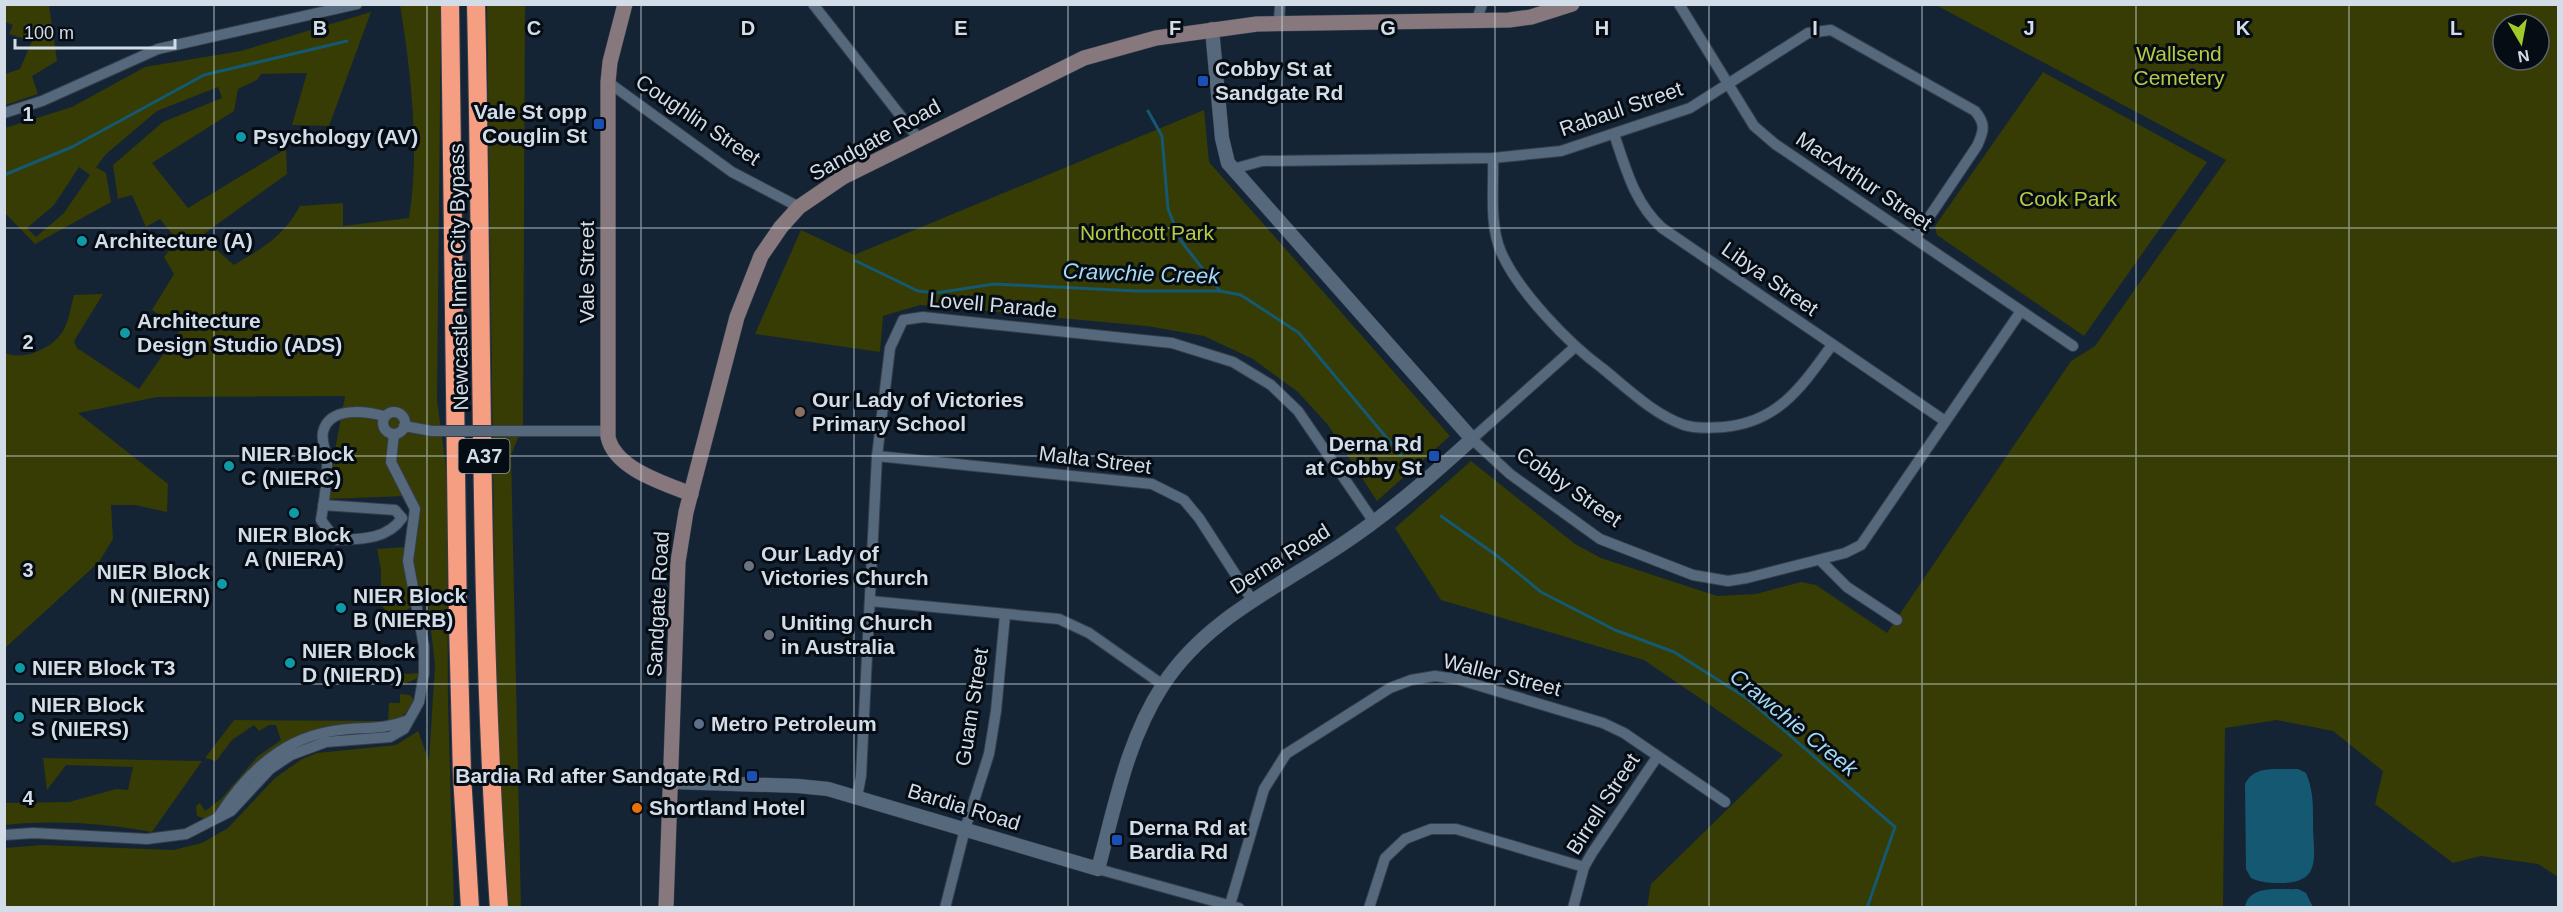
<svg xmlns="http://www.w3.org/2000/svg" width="2563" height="912" viewBox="0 0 2563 912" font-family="Arial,sans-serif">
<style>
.green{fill:#363c03;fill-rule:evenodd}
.water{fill:#155872}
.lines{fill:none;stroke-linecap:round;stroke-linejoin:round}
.stream{stroke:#155872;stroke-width:3}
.minor-casing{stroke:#343e4c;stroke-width:12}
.tertiary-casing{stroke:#343e4c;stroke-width:15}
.secondary-casing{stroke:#343e4c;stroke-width:16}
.motorway-casing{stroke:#343e4c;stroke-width:20}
.minor{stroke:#56687b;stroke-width:10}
.tertiary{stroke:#56687b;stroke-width:14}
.secondary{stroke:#86787d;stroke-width:15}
.motorway{stroke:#f59e81;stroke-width:18}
.minor-bridge-casing{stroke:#343e4c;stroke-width:12;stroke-linecap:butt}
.minor-bridge{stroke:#56687b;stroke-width:10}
.grid{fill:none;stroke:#d3dde8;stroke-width:1.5;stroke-opacity:0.55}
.transit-dot{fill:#1a4fb4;stroke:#060c14;stroke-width:2}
.culture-dot{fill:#0f9aa8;stroke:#060c14;stroke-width:2}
.education-dot{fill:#8d6e63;stroke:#060c14;stroke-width:2}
.worship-dot{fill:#6b7280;stroke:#060c14;stroke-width:2}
.service-dot{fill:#5c6f8a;stroke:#060c14;stroke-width:2}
.food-dot{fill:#e8710a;stroke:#060c14;stroke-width:2}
.labels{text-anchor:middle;stroke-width:6;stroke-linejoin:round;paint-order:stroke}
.shield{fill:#060c14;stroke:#969ea8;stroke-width:1.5}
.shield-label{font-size:20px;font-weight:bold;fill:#d3dde8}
.park-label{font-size:21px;fill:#b9ca43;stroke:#060c14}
.poi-label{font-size:21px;font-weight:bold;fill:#d3dde8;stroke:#060c14;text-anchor:start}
.street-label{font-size:21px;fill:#d3dde8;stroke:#060c14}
.water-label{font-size:22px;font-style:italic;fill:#a6d9f1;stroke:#060c14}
.grid-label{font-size:20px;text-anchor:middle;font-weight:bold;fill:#d3dde8;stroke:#060c14;stroke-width:6;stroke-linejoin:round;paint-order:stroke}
</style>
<rect width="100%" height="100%" fill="#142434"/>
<g class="green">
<path d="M5 4 49 5 57 61 32 76 38 94 5 105V74L20 69 32 41 9 34 13 25 5 22Z"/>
<path d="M400 5H441L437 400 447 474 448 704 454 907H5V848L42 845 173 850 202 843 228 828 275 778 302 759 317 753 396 745 418 731 429 761 435 665 428 604 413 606 393 619 381 605V570L377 549 407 547 413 522 406 496 326 499 345 396 157 397 78 413 168 484 167 512 135 505H111L113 539 99 562 5 648V353C23 361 52 349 63 331 69 321 71 306 74 295L103 294 74 341 77 348 139 389 181 329 152 310 174 274 164 257 177 240 160 219 146 227 132 195 118 199 113 165 163 122 222 98 218 87 157 111 106 154 96 167 106 173 111 202 35 244 5 213V128L72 107 145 67 241 51 371 12 329 126 292 125 307 73 261 74 257 80 238 89 234 111 152 163 188 208 286 149 287 174 201 236 234 265C264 247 282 238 300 206L343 203V226L409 218C420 151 411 72 400 5ZM79 167 90 175 64 213 36 237 27 228 54 205Z"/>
<path d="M487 5H525L523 426 511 455 521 908 507 907 497 765Z"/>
<path d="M1936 5H2558V877L2538 864 2481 856 2453 863 2375 804 2383 771 2333 731 2277 720 2225 728 2223 907H1647L1651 884 1783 755 1644 660 1441 600 1395 528 1471 461 1575 544 1601 558 1717 596 1756 594 1801 582 1816 585 1887 633 2071 361 2095 346 2226 160ZM2503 24H2539V60H2503Z"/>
<path d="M2043 72 2207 162 2084 336 1937 235 1935 226Z"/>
<path d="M1204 110 1209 162 1450 436 1377 501 1328 425 1298 392 1253 359 1204 336 1147 326 920 305 883 316 880 352 755 334 801 230 854 255Z"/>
<path d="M391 670 407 674 418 673V678L402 685 401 676 323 674Z"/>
<path d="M400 694 410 695 414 700 405 714 392 723 321 729 213 814 205 819 197 816 196 806 200 803 205 811 221 799 257 757 281 740 276 725H269L259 731 254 725 232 740 216 761 205 758 234 720 388 721 389 703H400Z"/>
<path d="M43 758 202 761 152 832C102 823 55 820 5 825V803L69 802 116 789 128 790 133 767 66 765 47 790Z"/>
</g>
<g class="water">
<path d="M2298 769 2306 773C2314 792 2313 808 2313 828 2314 857 2321 882 2283 883 2271 883 2262 883 2251 878L2246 869 2245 784C2254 764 2279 770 2298 769Z"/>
<path d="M2298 889 2306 893 2313 907H2245C2249 884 2280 890 2298 889Z"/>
</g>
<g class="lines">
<g class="stream">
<path d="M1148 111 1162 136 1168 209 1181 241 1220 291"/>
<path d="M4 175 72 147 204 75 347 41"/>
<path d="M856 261 918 291 936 293 994 284 1137 291H1220L1241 295 1299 333 1401 455"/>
<path d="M1441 516 1496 555 1541 592 1615 630 1674 652 1748 699 1895 827 1867 908"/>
</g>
<defs>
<g id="minor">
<path d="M813 4 918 138"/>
<path d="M1679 4 1754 126 1775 144 2073 346"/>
<path d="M1477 20 1482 4"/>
<path d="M1279 24 1280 4"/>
<path d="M608 82 732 172 799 207"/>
<path d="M4 113 42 101 158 49 357 4"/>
<path d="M1614 134C1626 169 1634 202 1662 228L1945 421"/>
<path d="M1493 158C1494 188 1489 224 1501 252 1518 291 1568 343 1602 368 1627 388 1653 414 1684 425 1696 429 1712 428 1724 427 1779 422 1802 386 1832 345"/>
<path d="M1233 169 1262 161 1493 158 1561 151 1690 108 1808 33 1831 30 1975 111C1986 124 1984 131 1977 146L1915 238"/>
<path d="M1575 347 1472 439 1510 474 1600 539 1693 575 1728 581 1747 578 1845 553 1861 545 2021 311"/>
<circle cx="394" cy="423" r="11"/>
<path d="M404 426 432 431"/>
<path d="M507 431H608"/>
<path d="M877 456 1152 484 1184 500 1199 518 1252 600"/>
<path d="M323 505 395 510 402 518C387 540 360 539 336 540L321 520C324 501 328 479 327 460 326 451 321 441 323 432 329 406 366 411 384 416"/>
<path d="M1820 560 1847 587 1897 620"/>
<path d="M870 601 1059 619 1089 633 1163 685"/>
<path d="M857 797 861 776 877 456 890 348 903 320 923 317 1172 343 1233 362 1271 385 1298 411 1374 522"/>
<path d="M219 816C248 771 285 736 340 730 364 727 385 730 408 720"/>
<path d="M4 835 33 833 147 839 186 834 231 811 270 769 291 755 326 742 390 737 404 729 419 702 424 674V646L408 561 415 509 391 462 394 434"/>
<path d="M1098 869 1239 908"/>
<path d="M945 908 965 829 989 754 996 711 1005 615"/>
<path d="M1229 908 1264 789 1286 754 1390 688 1411 680 1435 676 1457 679 1603 723 1624 733 1725 802"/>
<path d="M1369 908 1385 858 1405 839 1431 829H1456L1584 867"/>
<path d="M1573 908 1584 867 1592 853 1657 757"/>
</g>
<path id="tertiary" d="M671 782 798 786 828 789 1098 869C1115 806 1127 740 1163 685 1206 619 1277 588 1341 545 1388 514 1430 477 1472 439L1228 163 1222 138 1212 29"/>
<g id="secondary">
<path d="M625 4 610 62 608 82V437C615 469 664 483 691 494"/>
<path d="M666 908 678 562 686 512 737 317 761 256 781 227 799 207 843 177 1084 58 1156 38 1257 24 1509 20 1531 17 1572 4"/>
</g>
<g id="motorway">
<path d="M450 4 458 623 462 775 470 908"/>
<path d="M476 4C483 305 478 607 499 908"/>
</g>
</defs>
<use href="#minor" class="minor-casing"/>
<use href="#tertiary" class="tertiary-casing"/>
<use href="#secondary" class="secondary-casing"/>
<use href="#motorway" class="motorway-casing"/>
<use href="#minor" class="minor"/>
<use href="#tertiary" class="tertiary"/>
<use href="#secondary" class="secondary"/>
<use href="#motorway" class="motorway"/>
<defs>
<path id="minor-bridge" d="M432 431H507"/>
</defs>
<use href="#minor-bridge" class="minor-bridge-casing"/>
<use href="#minor-bridge" class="minor-bridge"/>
</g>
<path class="grid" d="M214 4V908M427 4V908M641 4V908M854 4V908M1068 4V908M1282 4V908M1495 4V908M1709 4V908M1922 4V908M2136 4V908M2349 4V908M4 228H2558M4 456H2558M4 684H2558"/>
<g class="transit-dot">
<rect x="1197" y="75" width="12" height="12" rx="3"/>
<rect x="593" y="118" width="12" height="12" rx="3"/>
<rect x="1428" y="450" width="12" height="12" rx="3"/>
<rect x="746" y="770" width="12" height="12" rx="3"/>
<rect x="1111" y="834" width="12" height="12" rx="3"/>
</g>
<g class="culture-dot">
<circle cx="241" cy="137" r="6"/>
<circle cx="82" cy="241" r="6"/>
<circle cx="125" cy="333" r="6"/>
<circle cx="229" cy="466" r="6"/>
<circle cx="294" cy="513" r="6"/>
<circle cx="222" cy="584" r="6"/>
<circle cx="341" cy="608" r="6"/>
<circle cx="290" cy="663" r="6"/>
<circle cx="20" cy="668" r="6"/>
<circle cx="19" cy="717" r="6"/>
</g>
<circle class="education-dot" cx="800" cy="412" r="6"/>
<g class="worship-dot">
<circle cx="749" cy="566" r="6"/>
<circle cx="769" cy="635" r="6"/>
</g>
<circle class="service-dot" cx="699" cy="724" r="6"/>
<circle class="food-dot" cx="637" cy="808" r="6"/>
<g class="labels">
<rect class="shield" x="458.5" y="439" width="51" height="34" rx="4.5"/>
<g class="shield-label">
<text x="484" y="463">A37</text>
</g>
<g class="park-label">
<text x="2179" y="61">Wallsend<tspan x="2179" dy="24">Cemetery</tspan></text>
<text x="2068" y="206">Cook Park</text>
<text x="1147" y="240">Northcott Park</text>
</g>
<g class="poi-label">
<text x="1215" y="76">Cobby St at<tspan x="1215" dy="24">Sandgate Rd</tspan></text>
<text x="587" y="119" text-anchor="end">Vale St opp<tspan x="587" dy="24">Couglin St</tspan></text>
<text x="253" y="144">Psychology (AV)</text>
<text x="94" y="248">Architecture (A)</text>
<text x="137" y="328">Architecture<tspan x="137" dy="24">Design Studio (ADS)</tspan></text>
<text x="812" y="407">Our Lady of Victories<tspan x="812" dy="24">Primary School</tspan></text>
<text x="1422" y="451" text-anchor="end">Derna Rd<tspan x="1422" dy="24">at Cobby St</tspan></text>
<text x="241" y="461">NIER Block<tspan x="241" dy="24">C (NIERC)</tspan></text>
<text x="294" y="542" text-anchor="middle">NIER Block<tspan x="294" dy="24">A (NIERA)</tspan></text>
<text x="761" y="561">Our Lady of<tspan x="761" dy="24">Victories Church</tspan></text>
<text x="210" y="579" text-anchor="end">NIER Block<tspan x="210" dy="24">N (NIERN)</tspan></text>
<text x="353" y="603">NIER Block<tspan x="353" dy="24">B (NIERB)</tspan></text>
<text x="781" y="630">Uniting Church<tspan x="781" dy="24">in Australia</tspan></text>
<text x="302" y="658">NIER Block<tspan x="302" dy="24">D (NIERD)</tspan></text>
<text x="32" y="675">NIER Block T3</text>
<text x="31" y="712">NIER Block<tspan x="31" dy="24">S (NIERS)</tspan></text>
<text x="711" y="731">Metro Petroleum</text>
<text x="740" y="783" text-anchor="end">Bardia Rd after Sandgate Rd</text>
<text x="649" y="815">Shortland Hotel</text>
<text x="1129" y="835">Derna Rd at<tspan x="1129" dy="24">Bardia Rd</tspan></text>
</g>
<g class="street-label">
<text transform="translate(1621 109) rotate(-19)" y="7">Rabaul Street</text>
<text transform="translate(698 120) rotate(34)" y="7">Coughlin Street</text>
<text transform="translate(875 140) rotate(-29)" y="7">Sandgate Road</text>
<text transform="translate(1864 181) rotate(34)" y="7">MacArthur Street</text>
<text transform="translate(587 272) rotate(-90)" y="7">Vale Street</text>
<text transform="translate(459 277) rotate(-91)" y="7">Newcastle Inner City Bypass</text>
<text transform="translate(1770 279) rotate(35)" y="7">Libya Street</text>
<text transform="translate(993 305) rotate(5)" y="7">Lovell Parade</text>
<text transform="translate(1095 460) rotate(7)" y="7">Malta Street</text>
<text transform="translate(1569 487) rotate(35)" y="7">Cobby Street</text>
<text transform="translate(1280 559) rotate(-32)" y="7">Derna Road</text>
<text transform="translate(658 604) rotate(-87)" y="7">Sandgate Road</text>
<text transform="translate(1502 675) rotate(14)" y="7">Waller Street</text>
<text transform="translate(972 707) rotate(-81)" y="7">Guam Street</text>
<text transform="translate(1603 804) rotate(-57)" y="7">Birrell Street</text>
<text transform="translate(964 807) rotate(17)" y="7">Bardia Road</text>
</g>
<g class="water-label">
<text transform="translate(1141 273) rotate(2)" y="8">Crawchie Creek</text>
<text transform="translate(1794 722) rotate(39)" y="8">Crawchie Creek</text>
</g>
</g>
<g class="grid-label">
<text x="320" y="35">B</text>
<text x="534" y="35">C</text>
<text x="748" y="35">D</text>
<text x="961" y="35">E</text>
<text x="1175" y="35">F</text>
<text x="1388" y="35">G</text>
<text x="1602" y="35">H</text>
<text x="1815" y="35">I</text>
<text x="2029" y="35">J</text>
<text x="2243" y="35">K</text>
<text x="2456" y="35">L</text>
<text x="28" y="121">1</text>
<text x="28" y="349">2</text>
<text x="28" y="577">3</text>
<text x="28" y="805">4</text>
</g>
<rect width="2563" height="912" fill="none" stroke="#d3dde8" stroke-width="12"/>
<g transform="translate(2521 42) rotate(170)"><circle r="28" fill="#060c14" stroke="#586069" stroke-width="1.5"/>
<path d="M0-4.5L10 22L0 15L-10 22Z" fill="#a1c929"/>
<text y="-9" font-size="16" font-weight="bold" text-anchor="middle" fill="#d3dde8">N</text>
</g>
<path d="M15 39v9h160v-9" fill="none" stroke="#d3dde8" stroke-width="3"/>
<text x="24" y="39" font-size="18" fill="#d3dde8" stroke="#060c14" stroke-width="4.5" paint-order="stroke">100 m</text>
</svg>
